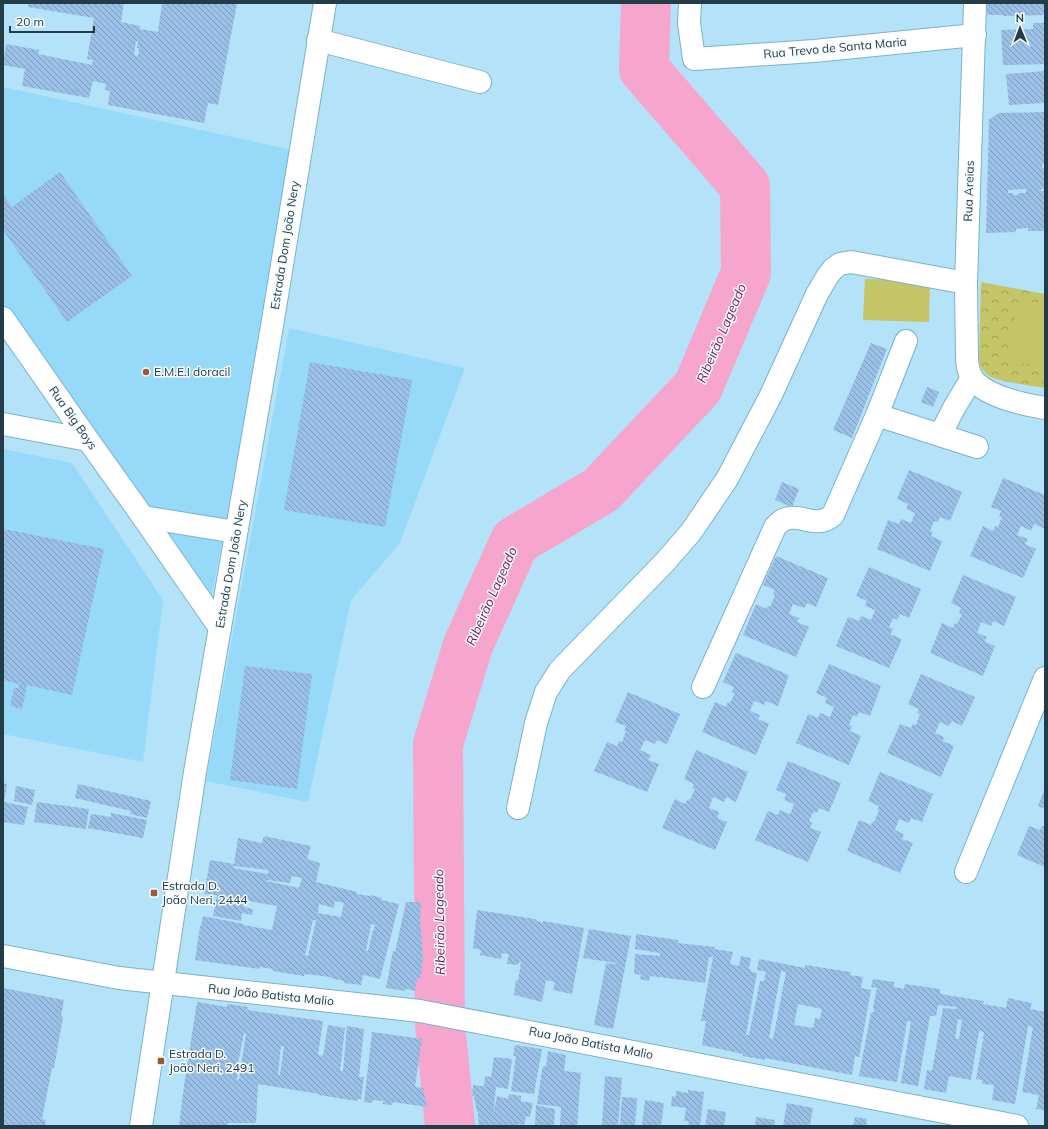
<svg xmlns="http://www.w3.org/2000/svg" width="1048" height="1129" viewBox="0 0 1048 1129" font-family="Mulish,sans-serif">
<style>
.built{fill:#96d9f9}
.park{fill:url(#park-crowns)}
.garden{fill:#c4c566}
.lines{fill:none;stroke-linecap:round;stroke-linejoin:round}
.river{stroke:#f6a5cc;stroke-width:50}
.building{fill:url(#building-back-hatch);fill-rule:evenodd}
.minor-casing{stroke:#7ab2cd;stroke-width:24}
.major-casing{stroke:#7ab2cd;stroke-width:24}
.minor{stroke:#fff;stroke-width:22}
.major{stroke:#fff;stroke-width:22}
.poi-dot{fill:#9e582e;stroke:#f6fcff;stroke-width:1.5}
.labels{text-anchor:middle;stroke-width:3;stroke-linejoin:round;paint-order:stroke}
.street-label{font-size:12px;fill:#243c47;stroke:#f6fcff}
.poi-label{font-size:12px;fill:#243c47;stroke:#f6fcff;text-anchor:start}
.water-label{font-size:13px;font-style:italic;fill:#731b4e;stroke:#f6fcff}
</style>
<defs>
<pattern id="park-crowns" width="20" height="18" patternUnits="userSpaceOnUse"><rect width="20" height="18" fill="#c4c566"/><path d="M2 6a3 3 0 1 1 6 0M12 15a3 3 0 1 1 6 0" fill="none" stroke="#9fa156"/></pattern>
<pattern id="building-back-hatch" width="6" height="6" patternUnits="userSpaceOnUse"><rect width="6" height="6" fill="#9ac0e8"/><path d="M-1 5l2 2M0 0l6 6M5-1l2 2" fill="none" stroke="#7d9dbe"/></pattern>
</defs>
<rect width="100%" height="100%" fill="#b4e2f8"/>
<g class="built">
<path d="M3 87 297 151 208 615 3 321Z"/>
<path d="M289 328 465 368 400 543 351 600 308 802 206 781Z"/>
<path d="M3 449 72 463 163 600 143 762 3 734Z"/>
</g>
<path class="park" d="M981 282 1045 294V388C1033 386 996 381 989 376 982 371 979 364 979 357Z"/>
<g class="garden">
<path d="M865 279 930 281 929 322 863 320Z"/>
<path d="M1018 300 1045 304V367L1008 361Z"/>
</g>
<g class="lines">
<path class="river" d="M450 1126 440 1024 438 744 468 645 515 541 601 490 698 387 746 273 745 186 644 69 646 3"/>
</g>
<g class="building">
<path d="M29 3H124L121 22 140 26V29L158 32 162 3H237L218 105 208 103 204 123 108 105 110 91 105 90 106 84 93 81 89 98 22 86 25 69 3 65 6 44 39 50 38 54 92 65 93 60 87 59 94 18 28 7ZM136 41H138L137 48H139L138 56 134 55Z"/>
<path d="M987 3H1045V15L1003 16V15H987Z"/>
<path d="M1033 23H1045V64L1003 65 1001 30 1033 29Z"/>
<path d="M1045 71V103L1009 105 1006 74Z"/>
<path d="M1045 112V164H1042V168H1045V189H1041V191H1045V231H1028V228L1016 229V232L986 233 989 119H991V118L999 113ZM1026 189V193H1018V195H1013V193H1008V190Z"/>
<path d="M60 172 132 276 67 322 3 230V194L12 207Z"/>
<path d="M871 343 887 349 852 438 833 430Z"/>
<path d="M310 362 412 380 385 527 284 510Z"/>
<path d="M927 387 939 392 933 407 921 402Z"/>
<path d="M909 470 962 492 950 521 940 517 938 522 934 521 930 531 933 532 931 536 942 541 930 571 877 549 888 520 899 524 901 519 911 523 915 513 906 509 908 504 897 499Z"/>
<path d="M1003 478 1045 495V529L1034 524 1031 531 1021 526 1017 535 1028 539 1025 544 1036 549 1023 578 970 556 983 526 993 531 995 526 998 527 1002 517 999 516 1001 511 991 507Z"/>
<path d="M782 482 799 489 792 507 775 500Z"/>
<path d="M4 529 104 549 72 695 27 685 22 709 10 706 14 688H18L19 684 3 680Z"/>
<path d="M776 556 828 578 816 607 807 603 804 608 793 604 789 614 799 618 797 622 809 627 796 657 743 635 756 604 766 609 768 606 770 607 775 595 773 594 775 590 763 585Z"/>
<path d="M869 567 921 589 909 618 900 614 897 620 893 618 889 627 893 629 890 634 902 639 889 668 836 646 848 617 859 621 861 616 871 620 875 610 865 606 867 601 856 596Z"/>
<path d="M963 575 1016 597 1004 626 993 621 991 626 981 622 977 633 987 637 985 642 995 646 983 676 930 653 942 623 953 628 955 623 957 624 962 614 959 613 961 608 951 603Z"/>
<path d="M736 653 789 675 778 706 766 701 764 705 754 701 750 711 760 715 758 719 769 724 756 755 702 732 715 702 726 707 728 702 730 703 735 693 732 692 734 687 723 682Z"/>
<path d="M829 664 881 686 870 716 859 712 857 717 853 715 849 725 852 726 850 731 861 736 849 765 796 743 808 714 818 718 820 713 830 717 834 707 825 703 827 698 816 693Z"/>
<path d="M245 666 312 674 297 789 230 780Z"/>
<path d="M921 674 975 697 962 726 952 721 949 726 940 722 935 733 944 737 943 741 954 746 941 777 887 753 900 724 911 728 913 724 916 725 920 714 917 713 919 709 908 704Z"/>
<path d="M628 692 680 714 667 744 657 740 655 744 645 740 640 750 651 755 648 760 659 764 647 792 594 771 607 742 617 746 619 741 622 742 626 731H624L626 726 615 722Z"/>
<path d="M696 750 748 772 736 802 726 797 724 802 713 797 709 808 719 812 717 818 727 822 715 850 662 828 675 799 685 804 688 799 690 800 695 789 692 788 694 784 684 779Z"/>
<path d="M788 761 841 783 829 812 819 808 817 813 813 812 809 821 812 823 810 828 821 832 808 862 755 840 768 811 778 815 780 810 790 814 794 804 784 800 786 794 776 790Z"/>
<path d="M880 772 933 794 922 822 911 818 909 823 899 819 895 830 904 834 902 839 913 843 900 873 847 851 859 820 871 825 873 821 874 822 879 811 877 810 879 806 868 801Z"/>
<path d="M3 783 7 784 4 802 28 807 24 825 3 822Z"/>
<path d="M78 784 151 801 147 818 130 814 131 811 75 798Z"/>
<path d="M16 786 35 790 32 805 14 801Z"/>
<path d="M1045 788V809L1038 806Z"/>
<path d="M37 802 89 809 86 829 34 822Z"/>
<path d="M111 813 147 820 143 838 88 828 91 814 111 817Z"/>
<path d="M1029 826 1040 830 1042 826 1045 827V867L1017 855Z"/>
<path d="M264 836 311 846 307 859 320 863 316 882 357 892V894L370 896 371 895 382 898 381 900 399 904 380 979 363 975 361 985 344 983V981L330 978V977L305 974 304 976 273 971V969L260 967 259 969 195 960 200 926H201L203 916 244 924 243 925 272 930 277 906 221 896V900L244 904V907L253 909 252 915 242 913 241 921 213 916 217 895 204 894 210 860 234 864 238 838 262 843ZM234 866 268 870V874L233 868ZM292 876 302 878 299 888 266 881 267 880 290 883ZM335 901 344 903 341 917 318 913 319 904 334 908ZM313 920H316L308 956 305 955ZM371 924 375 925 374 930H373L368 951H366Z"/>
<path d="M406 902H421L420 919 423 958 420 979 417 978 415 991 406 989 405 991 386 988 393 951 395 952Z"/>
<path d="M477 910 535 919 537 921 543 923V921L584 928 572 994 553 990 555 982 546 980 542 1002 514 995 516 980 518 981 521 962H519L518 965 507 964 509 954 502 953 501 959 480 955 481 950 473 948Z"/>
<path d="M589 929 631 936 613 1029 594 1025 606 963 615 964 616 963 583 958Z"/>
<path d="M636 934 678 940V943L705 946 715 947 714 949 733 952 730 964 739 966 741 956 751 958 749 969H751V972L757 973 746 1035H749L760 981H764L766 972 757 970 759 959 805 968V965L851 972 850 975 863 977 861 988 871 990 859 1057 855 1056 852 1075 765 1058V1060L743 1056V1054L702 1045 706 1021H701L713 957H709L705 983 650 976 649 981 640 979 641 975 634 974 635 954 660 956V953L635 949ZM781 971 786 972 773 1039 769 1038ZM798 1004 822 1009 820 1019 815 1018 813 1028 794 1025Z"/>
<path d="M873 979 894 982V987L904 989 905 984 940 989V994L984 1001 983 1004 1006 1008 1008 998 1032 1003 1030 1009 1045 1012V1110L1036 1109 1039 1095 1022 1092 1033 1027 1028 1026 1015 1104 992 1100 994 1085 982 1084V1080L976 1079 983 1040 984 1041V1039H983L984 1032 979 1031 971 1080 949 1076 946 1093 924 1089 927 1070 932 1071 943 1008 956 1009 957 1007 938 1005 936 1016H930L918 1086 901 1083 911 1022 907 1021 897 1082 859 1076 871 1012H874V1008H873L877 988 871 987ZM958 1019 962 1020 959 1039H955Z"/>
<path d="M3 988 64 1000 61 1016 63 1017 54 1068H52L42 1119 46 1120 45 1126H3Z"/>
<path d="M197 1002 227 1007 228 1004 248 1007 247 1010 323 1021 318 1055 323 1056 328 1025 345 1028 340 1071H343L347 1026 364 1029 359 1077H364L361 1099H358L357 1101 319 1095V1094L258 1084 256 1123H228L227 1126H179L184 1086ZM244 1033H246L239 1080H237L238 1063ZM281 1046H284L280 1075H278Z"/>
<path d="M372 1032 422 1039 415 1087 423 1088 427 1107 393 1102 392 1105 383 1104V1101L373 1100 372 1103 364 1102Z"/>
<path d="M515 1045 542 1049 534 1094 511 1091 516 1056H513Z"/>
<path d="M548 1051 566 1055 564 1071 581 1073 577 1126H560L561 1107 537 1104 541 1076 543 1066 546 1067Z"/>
<path d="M494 1057 512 1059 508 1089 496 1087 493 1115 497 1096 508 1099 509 1094 521 1096V1101L533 1103 530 1117 526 1116 524 1126 518 1124 517 1126H479L478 1112H477L474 1096H472L473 1085 489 1087 484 1086 485 1076 491 1077Z"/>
<path d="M605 1076 622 1078 618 1126H602Z"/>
<path d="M688 1090 704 1092 700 1126H688L689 1121H684L686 1108 671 1106 672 1096 676 1097V1091L688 1093Z"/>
<path d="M622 1097 637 1098 635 1126H620Z"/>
<path d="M645 1100 664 1103 661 1126H642Z"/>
<path d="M787 1103 813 1108 810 1126H783Z"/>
<path d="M536 1105 555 1109 554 1126H535Z"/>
<path d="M708 1109 726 1112 724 1126H705Z"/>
<path d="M756 1117 775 1120 774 1126H755Z"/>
<path d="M855 1117 867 1119 866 1126H853Z"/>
</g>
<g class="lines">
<defs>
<g id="minor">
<path d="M690 3 689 23 694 59 814 51 975 35"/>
<path d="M975 3 966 283 967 360C968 366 968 372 972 378 984 396 1025 405 1045 408"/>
<path d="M318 40 480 82"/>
<path d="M3 318 88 440 143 517 220 628"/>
<path d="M877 415 977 447"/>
<path d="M3 424 88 440"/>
<path d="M940 435 954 408 972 378"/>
<path d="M143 517 236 532"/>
<path d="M703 687 775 527C794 504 813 533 833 515L877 415 906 341"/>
<path d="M518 808 536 723 546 692 560 670 665 562 691 532 727 479 771 395 817 294 827 277 833 269 840 264 851 262 966 283"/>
<path d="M966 872 1045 678"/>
<path d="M3 956 119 978 420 1011 1017 1126"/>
</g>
<path id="major" d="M141 1126 195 772 272 326 325 3"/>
</defs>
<use href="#minor" class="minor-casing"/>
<use href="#major" class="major-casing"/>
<use href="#minor" class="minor"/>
<use href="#major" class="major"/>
</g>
<g class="poi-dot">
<circle cx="146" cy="372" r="4"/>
<rect x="150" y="889" width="8" height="8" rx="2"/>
<rect x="157" y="1057" width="8" height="8" rx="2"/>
</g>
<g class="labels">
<g class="street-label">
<text transform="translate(835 48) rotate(-5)" y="4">Rua Trevo de Santa Maria</text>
<text transform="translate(969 191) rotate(-88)" y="4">Rua Areias</text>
<text transform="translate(285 245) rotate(-81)" y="4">Estrada Dom João Nery</text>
<text transform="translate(73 418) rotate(55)" y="4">Rua Big Boys</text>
<text transform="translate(231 564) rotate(-80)" y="4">Estrada Dom João Nery</text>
<text transform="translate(271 995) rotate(6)" y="4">Rua João Batista Malio</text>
<text transform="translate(591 1043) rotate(11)" y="4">Rua João Batista Malio</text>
</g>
<g class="poi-label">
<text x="154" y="376">E.M.E.I doracil</text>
<text x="162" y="890">Estrada D.<tspan x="162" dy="14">João Neri, 2444</tspan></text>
<text x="169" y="1058">Estrada D.<tspan x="169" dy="14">João Neri, 2491</tspan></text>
</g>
<g class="water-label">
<text transform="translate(721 333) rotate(-67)" y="5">Ribeirão Lageado</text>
<text transform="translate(491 596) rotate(-66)" y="5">Ribeirão Lageado</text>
<text transform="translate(439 922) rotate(-91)" y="5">Ribeirão Lageado</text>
</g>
</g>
<rect width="1048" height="1129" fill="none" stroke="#243c47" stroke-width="8"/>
<g transform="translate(1020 28) rotate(359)" stroke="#f6fcff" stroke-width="3" paint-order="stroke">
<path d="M0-3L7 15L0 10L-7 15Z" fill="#243c47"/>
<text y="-6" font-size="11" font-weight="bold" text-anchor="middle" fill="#243c47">N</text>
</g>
<path d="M10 26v6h84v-6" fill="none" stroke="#243c47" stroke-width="2"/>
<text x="16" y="26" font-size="12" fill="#243c47" stroke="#f6fcff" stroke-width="3" paint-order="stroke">20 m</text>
</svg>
